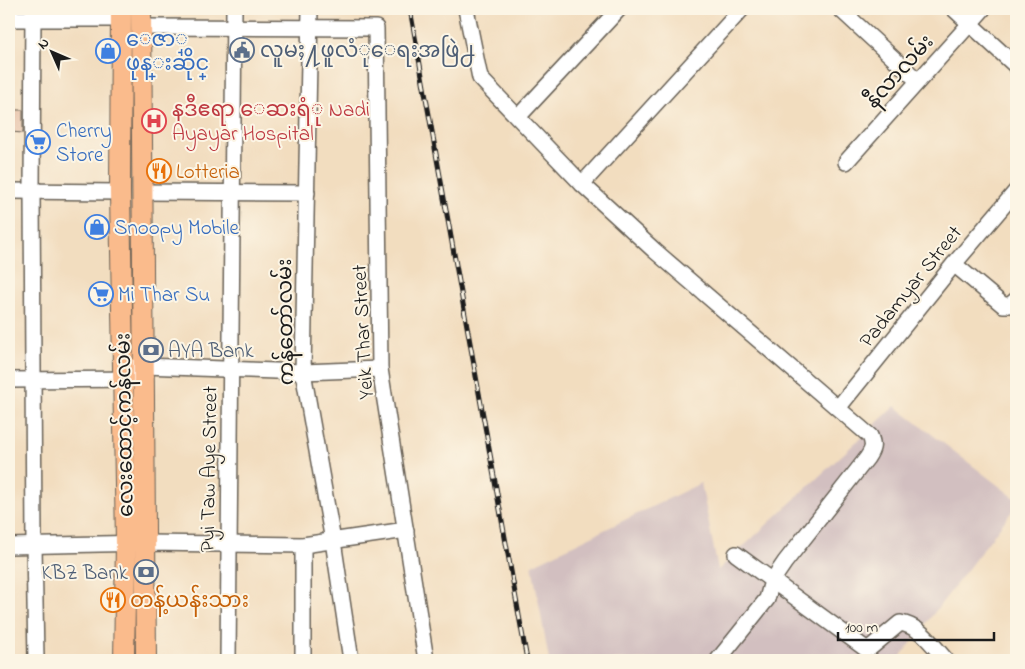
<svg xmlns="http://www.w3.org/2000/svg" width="1025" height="669" viewBox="0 0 1025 669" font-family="'Indie Flower','Noto Sans Myanmar',sans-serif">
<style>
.industrial{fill:#d2bfc0}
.building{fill:#e2b89e}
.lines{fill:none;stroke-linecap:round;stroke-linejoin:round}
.minor-casing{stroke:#676055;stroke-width:18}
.major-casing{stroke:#676055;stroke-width:22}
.minor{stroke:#fff;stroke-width:15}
.major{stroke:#fabb8c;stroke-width:20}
.rail-casing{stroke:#1c1c1c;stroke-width:5}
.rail{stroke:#fcf5e5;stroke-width:3;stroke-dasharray:9;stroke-linecap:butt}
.labels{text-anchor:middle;stroke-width:4;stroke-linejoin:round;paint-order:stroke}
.shop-label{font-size:21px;fill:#366cbe;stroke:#fcf5e5;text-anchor:start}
.service-label{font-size:21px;fill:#4e5e75;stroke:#fcf5e5;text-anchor:start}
.street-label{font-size:21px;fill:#1c1c1c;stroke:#fcf5e5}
.health-label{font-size:21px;fill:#be3a42;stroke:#fcf5e5;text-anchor:start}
.food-label{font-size:21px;fill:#c56008;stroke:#fcf5e5;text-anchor:start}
</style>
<rect width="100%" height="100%" fill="#fcf5e5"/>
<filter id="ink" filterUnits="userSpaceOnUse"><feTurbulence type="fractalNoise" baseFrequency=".02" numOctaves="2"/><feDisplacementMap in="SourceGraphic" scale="10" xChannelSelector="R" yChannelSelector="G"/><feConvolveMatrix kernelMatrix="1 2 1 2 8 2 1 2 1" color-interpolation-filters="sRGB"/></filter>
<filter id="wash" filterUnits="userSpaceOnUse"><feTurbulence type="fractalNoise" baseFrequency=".0096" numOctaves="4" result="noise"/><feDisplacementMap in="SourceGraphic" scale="20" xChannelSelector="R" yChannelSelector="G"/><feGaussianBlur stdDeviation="1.12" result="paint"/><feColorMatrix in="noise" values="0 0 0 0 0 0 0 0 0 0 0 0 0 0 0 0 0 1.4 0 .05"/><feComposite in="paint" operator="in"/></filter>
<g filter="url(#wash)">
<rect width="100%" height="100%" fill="#f2ddbf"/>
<path class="industrial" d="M895 406 1016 499V506L898 660H549L532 565 701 483 718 570Z"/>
<g id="blocks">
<path class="building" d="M10 110H23V133L11 132Z"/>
</g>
</g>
<g filter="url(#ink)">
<use href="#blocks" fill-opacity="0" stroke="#676055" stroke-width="1"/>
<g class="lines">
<defs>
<g id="minor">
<path d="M33 9 32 191 34 545 36 660"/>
<path d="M310 9 303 372 333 541 351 660"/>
<path d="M466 9 480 78 582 184 655 251 870 436C874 445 873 449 867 458L785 562 772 581 767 599 718 660"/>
<path d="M840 9 918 81"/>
<path d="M954 9 1016 66"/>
<path d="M9 19H121"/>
<path d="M140 27 376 28 380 369 426 660"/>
<path d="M518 117 619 9"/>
<path d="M846 162 983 9"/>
<path d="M582 184 742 9"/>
<path d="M9 191 120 192"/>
<path d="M141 192 307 193"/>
<path d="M954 264 1003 305H1010L1016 300"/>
<path d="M122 368 145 366 303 372 380 369"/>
<path d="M9 380 145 379"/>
<path d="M838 408 954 264 1016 191"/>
<path d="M9 546 146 543 303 545 406 530"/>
<path d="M736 554 866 649 870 648 900 623C921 626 933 646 946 660"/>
<path d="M228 660 234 9"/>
<path d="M303 660V545"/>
</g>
<g id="major">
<path d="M121 9 120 192 126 543 124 660"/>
<path d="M141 9 146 660"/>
</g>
</defs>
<use href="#minor" class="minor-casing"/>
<use href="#major" class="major-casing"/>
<use href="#minor" class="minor"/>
<use href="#major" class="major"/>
<defs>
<path id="rail" d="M410 9 527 660"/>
</defs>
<use href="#rail" class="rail-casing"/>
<use href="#rail" class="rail"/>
</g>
</g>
<defs>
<symbol id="civic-ring" viewBox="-11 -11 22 22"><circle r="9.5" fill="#fcf5e5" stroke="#5c6f8a" stroke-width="1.5"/><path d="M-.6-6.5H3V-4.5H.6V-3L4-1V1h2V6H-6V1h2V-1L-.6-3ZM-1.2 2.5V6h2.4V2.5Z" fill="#5c6f8a"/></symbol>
<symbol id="shop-ring" viewBox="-11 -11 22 22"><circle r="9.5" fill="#fcf5e5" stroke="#3f7fe0" stroke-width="1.5"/><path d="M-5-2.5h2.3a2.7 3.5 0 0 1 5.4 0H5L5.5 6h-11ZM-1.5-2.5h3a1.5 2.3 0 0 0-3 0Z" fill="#3f7fe0"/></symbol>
<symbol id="hospital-ring" viewBox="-11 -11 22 22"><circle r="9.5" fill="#fcf5e5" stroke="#e0444e" stroke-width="1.5"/><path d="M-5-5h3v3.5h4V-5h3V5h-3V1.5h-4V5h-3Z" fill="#e0444e"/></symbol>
<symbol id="supermarket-ring" viewBox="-11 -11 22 22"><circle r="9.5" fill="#fcf5e5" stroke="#3f7fe0" stroke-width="1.5"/><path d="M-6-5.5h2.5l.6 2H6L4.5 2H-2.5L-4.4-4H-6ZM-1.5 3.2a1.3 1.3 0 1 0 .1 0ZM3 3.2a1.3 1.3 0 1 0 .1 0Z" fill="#3f7fe0"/></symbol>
<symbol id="restaurant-ring" viewBox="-11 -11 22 22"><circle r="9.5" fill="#fcf5e5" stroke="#e8710a" stroke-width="1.5"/><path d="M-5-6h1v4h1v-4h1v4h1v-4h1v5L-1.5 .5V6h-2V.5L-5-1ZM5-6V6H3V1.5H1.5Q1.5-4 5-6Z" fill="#e8710a"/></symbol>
<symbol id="bank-ring" viewBox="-11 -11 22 22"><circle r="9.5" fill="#fcf5e5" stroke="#5c6f8a" stroke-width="1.5"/><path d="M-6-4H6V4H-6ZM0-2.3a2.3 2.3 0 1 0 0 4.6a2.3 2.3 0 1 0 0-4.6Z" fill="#5c6f8a"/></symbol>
</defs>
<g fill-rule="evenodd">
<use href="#civic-ring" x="228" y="36" width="28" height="28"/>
<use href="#shop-ring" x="94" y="37" width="28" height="28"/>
<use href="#hospital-ring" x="140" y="107" width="28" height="28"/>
<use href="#supermarket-ring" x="24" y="128" width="28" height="28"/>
<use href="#restaurant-ring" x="145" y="157" width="28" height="28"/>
<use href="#shop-ring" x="83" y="213" width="28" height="28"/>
<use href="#supermarket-ring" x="87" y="280" width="28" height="28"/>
<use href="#bank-ring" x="137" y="336" width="28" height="28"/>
<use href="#bank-ring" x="132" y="558" width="28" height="28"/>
<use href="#restaurant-ring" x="99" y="586" width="28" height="28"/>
</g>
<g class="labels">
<g class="shop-label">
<text x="126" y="46">ေဇာ္<tspan x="126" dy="24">ဖုန္းဆိုင္</tspan></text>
<text x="56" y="137">Cherry<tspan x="56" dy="24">Store</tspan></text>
<text x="114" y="234">Snoopy Mobile</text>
<text x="118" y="301">Mi Thar Su</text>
</g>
<g class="service-label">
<text x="260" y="57">လူမႈ႔ဖူလံုေရးအဖြဲ႕</text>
<text x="168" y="357">AYA Bank</text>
<text x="128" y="579" text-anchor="end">KBZ Bank</text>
</g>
<g class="street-label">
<text transform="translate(899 71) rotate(-48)" y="7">နီလာလမ်း</text>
<text transform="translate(910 286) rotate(-51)" y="7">Padamyar Street</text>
<text transform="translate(285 322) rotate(-91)" y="7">ကန်တော်လမ်း</text>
<text transform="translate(362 332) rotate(-93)" y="7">Yeik Thar Street</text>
<text transform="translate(124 425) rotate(-91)" y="7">လေးထောင့်ကန်လမ်း</text>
<text transform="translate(208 469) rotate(-89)" y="7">Pyi Taw Aye Street</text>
</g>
<g class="health-label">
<text x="172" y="116">နဒီဧရာ ေဆးရံု Nadi<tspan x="172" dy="24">Ayayar Hospital</tspan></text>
</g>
<g class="food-label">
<text x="176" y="178">Lotteria</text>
<text x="130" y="607">တန့်ယန်းသား</text>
</g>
</g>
<rect width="1025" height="669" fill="none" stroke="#fcf5e5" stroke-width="30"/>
<g transform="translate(52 52) rotate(315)" stroke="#fcf5e5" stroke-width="4" paint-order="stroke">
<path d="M0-4L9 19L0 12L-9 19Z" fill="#1c1c1c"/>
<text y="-8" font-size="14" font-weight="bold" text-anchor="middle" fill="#1c1c1c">N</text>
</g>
<path d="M838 632v8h156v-8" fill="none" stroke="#1c1c1c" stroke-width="2.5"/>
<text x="845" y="632" font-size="15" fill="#1c1c1c" stroke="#fcf5e5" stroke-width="4" paint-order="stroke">100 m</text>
</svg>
